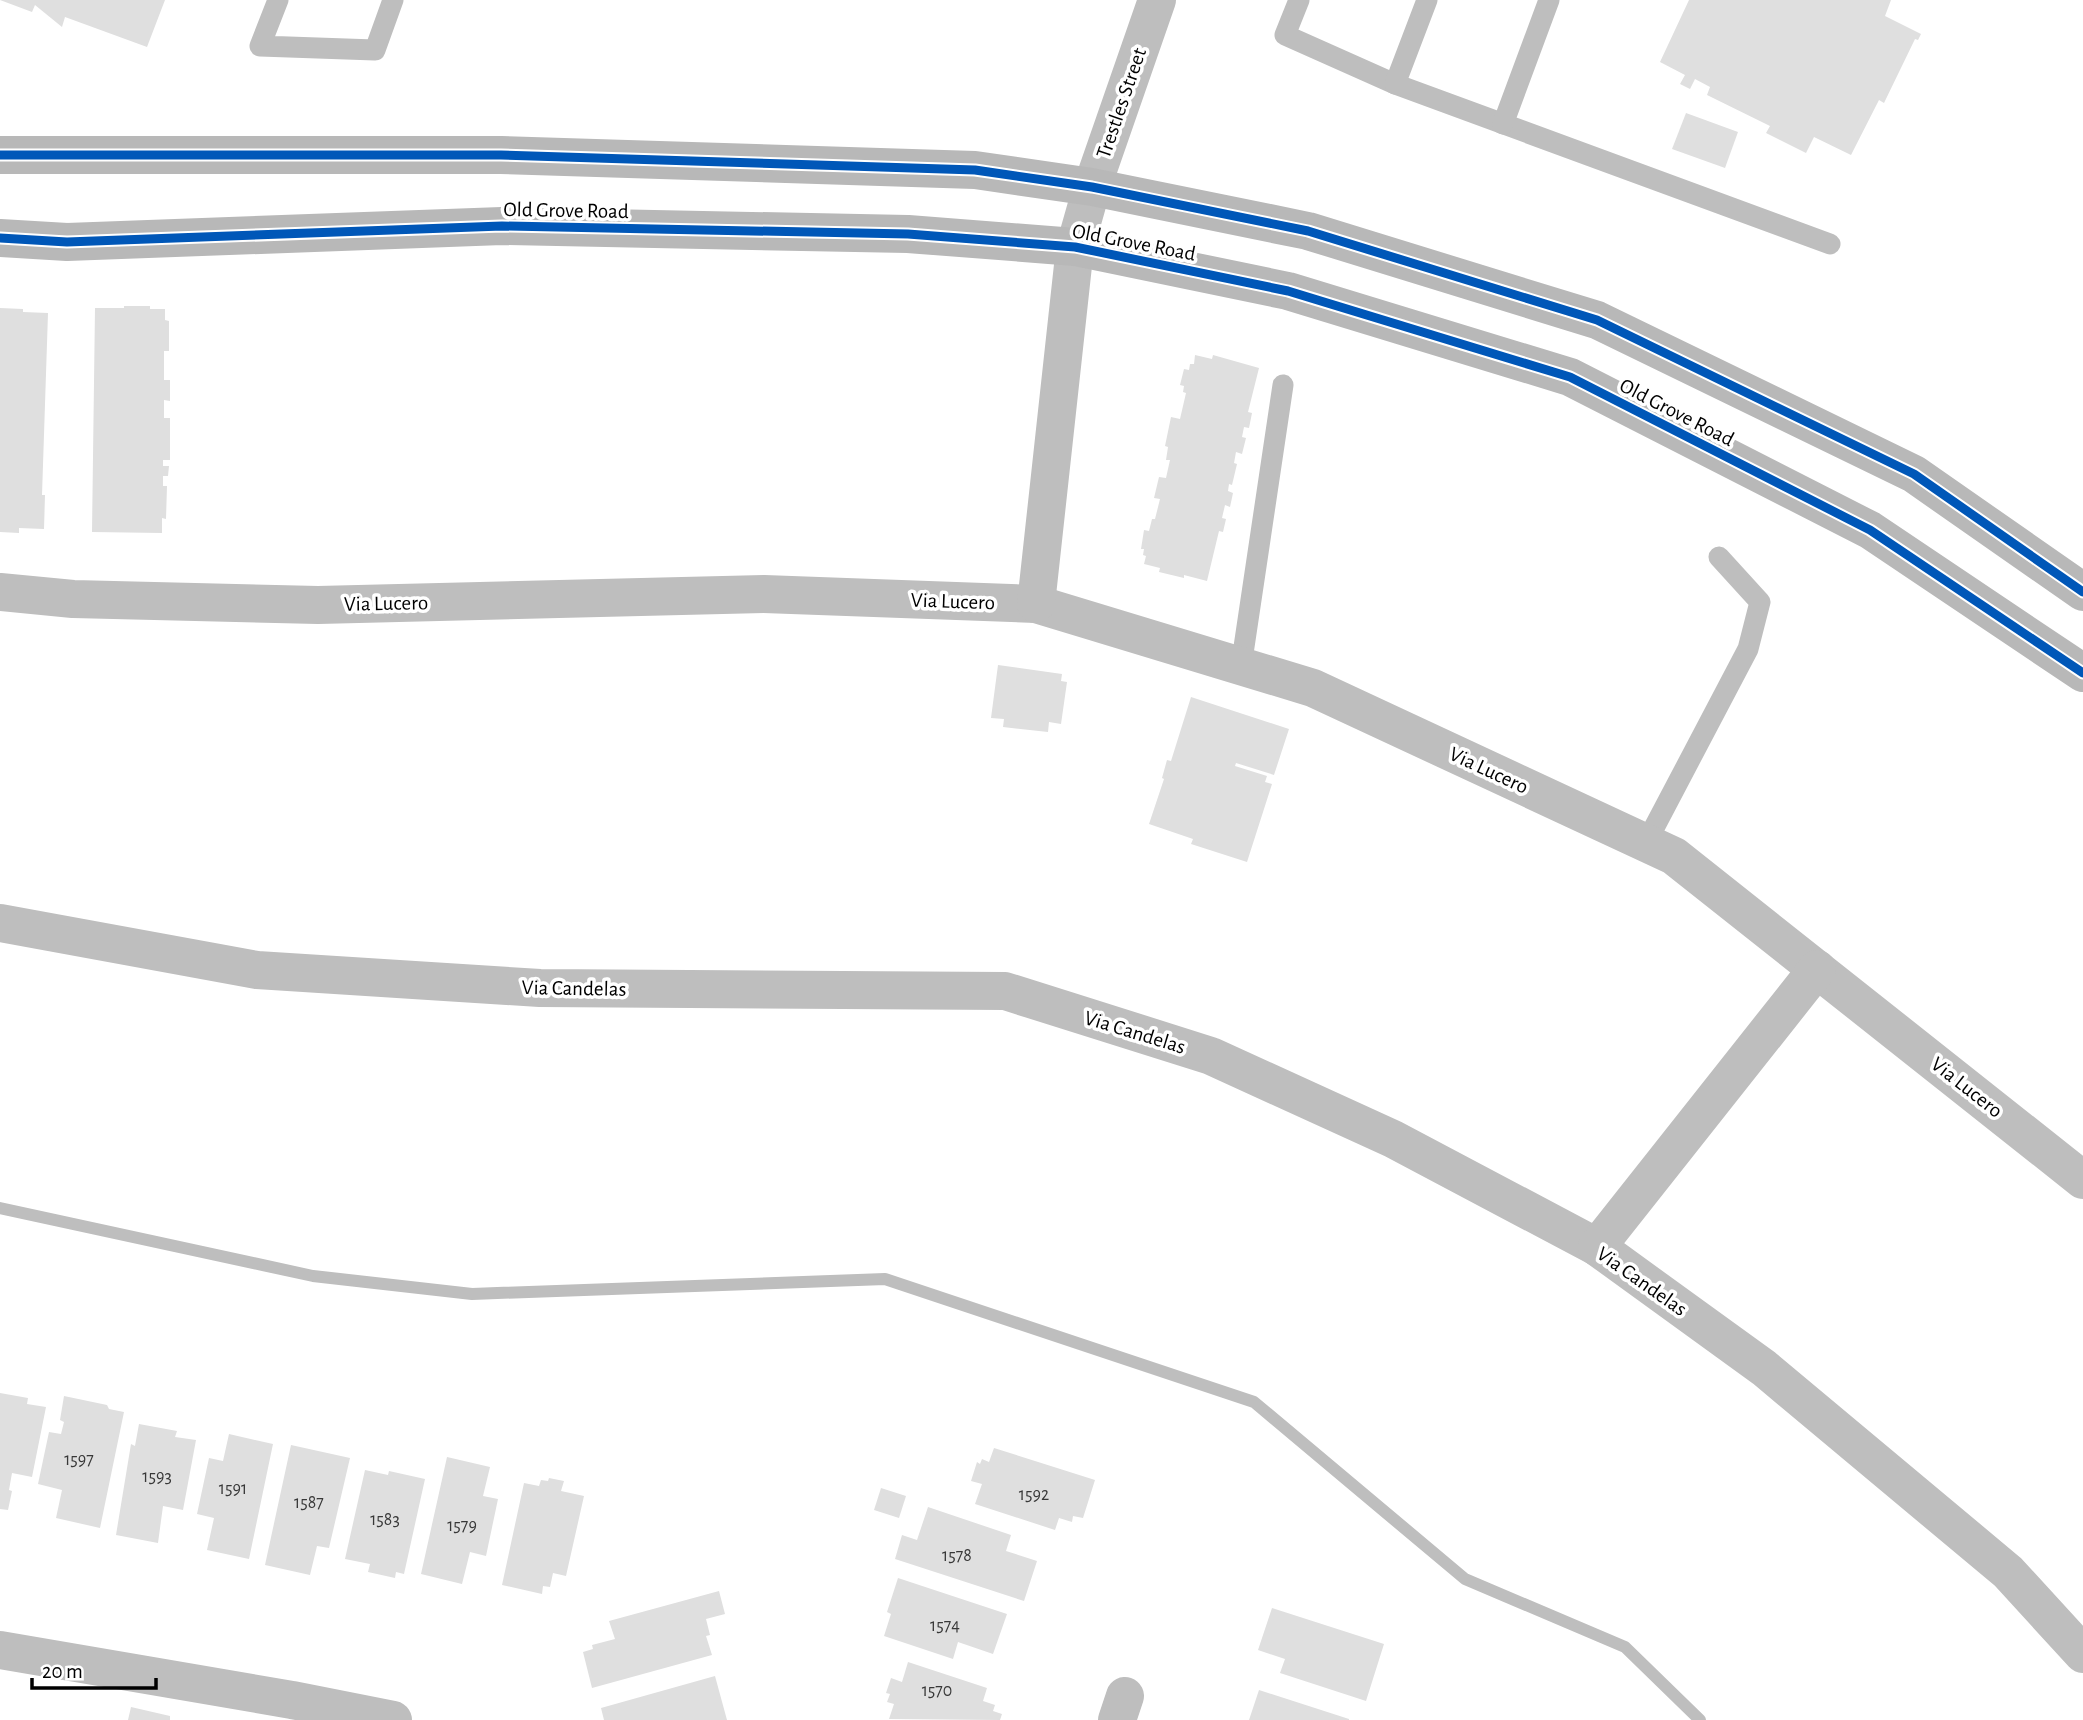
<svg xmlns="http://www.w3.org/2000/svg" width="2083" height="1720" viewBox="0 0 2083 1720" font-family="'Alegreya Sans',sans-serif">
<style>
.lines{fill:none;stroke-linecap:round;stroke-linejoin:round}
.stream{stroke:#bebebe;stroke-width:12}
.building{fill:#dfdfdf}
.lane{stroke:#bebebe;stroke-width:21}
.street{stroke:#bebebe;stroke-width:38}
.secondary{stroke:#b8b8b8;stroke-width:38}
.cycleway-casing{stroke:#fff;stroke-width:13}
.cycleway{stroke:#0057b8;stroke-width:9}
.labels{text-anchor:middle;stroke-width:7;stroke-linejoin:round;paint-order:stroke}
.number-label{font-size:18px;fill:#383838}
.street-label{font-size:21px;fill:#000;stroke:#fff}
</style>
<rect width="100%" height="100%" fill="#fff"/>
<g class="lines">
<path class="stream" d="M0 1208 313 1276 472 1294 885 1279 1254 1402 1465 1579 1625 1647 1700 1720"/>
</g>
<g class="building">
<path d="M0 0H165L147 47 65 17 62 27 35 5 32 12Z"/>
<path d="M1689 0H1891L1885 16 1921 34 1918 40 1915 39 1884 103 1879 100 1851 155 1814 137 1806 153 1766 133 1770 126 1707 95 1710 87 1695 79 1690 89 1680 84 1685 75 1660 62Z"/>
<path d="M1686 113 1738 132 1725 168 1672 149Z"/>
<path d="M124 306H150V309H165V320L169 321V351H164V380H170V401L164 400V418H170V460H163V466H169L168 476H163V486H167L166 519 162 518V533L92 532 95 308H124Z"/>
<path d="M0 308 23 309V312L48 313 42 495H45L44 529 19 528V533L0 532Z"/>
<path d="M1195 355 1212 359 1213 355 1259 368 1248 412 1252 413 1249 428 1244 427 1242 437 1246 438 1242 454 1236 452 1234 463 1237 464 1232 485 1229 484 1228 491 1233 493 1230 507 1225 505 1222 518 1226 519 1223 532 1219 531 1207 581 1184 575V578L1159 572 1160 568 1144 564 1146 556 1143 555 1144 549H1141L1144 530 1149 531 1152 519H1155L1160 499 1154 498 1159 477 1166 478 1170 460H1166L1168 447 1165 446 1171 417 1180 419 1186 393 1183 392 1184 386 1180 385 1184 369 1189 370 1190 364H1194Z"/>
<path d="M998 665 1062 674 1061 681 1067 682 1061 724 1049 722 1048 732 1003 727 1004 719 991 718Z"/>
<path d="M1191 697 1289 729 1274 775 1236 763 1235 766 1267 776 1265 782 1272 784 1247 862 1191 844 1193 839 1149 824 1164 779 1162 778 1167 760 1171 761Z"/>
<path d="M0 1393 28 1398 27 1404 46 1407 32 1477 12 1473 9 1490 12 1491 8 1510 0 1509Z"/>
<path d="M64 1396 107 1405 109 1409 124 1412 100 1528 56 1518 62 1490 38 1484 49 1432 61 1434 64 1422 60 1420Z"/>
<path d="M139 1424 177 1431 175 1437 196 1440 183 1510 163 1506 158 1543 116 1535 131 1444 135 1446Z"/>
<path d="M229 1434 273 1444 249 1559 207 1550 214 1518 197 1514 209 1458 223 1461Z"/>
<path d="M291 1445 350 1458 329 1548 317 1546 310 1575 265 1565Z"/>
<path d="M994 1448 1095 1480 1083 1518 1073 1516 1072 1522 1059 1518 1055 1530 975 1504 982 1484 971 1481 977 1462 980 1464 982 1459 989 1462Z"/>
<path d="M447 1457 490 1467 483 1496 498 1499 486 1556 470 1552 462 1584 421 1574Z"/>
<path d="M365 1470 388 1475 389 1471 425 1479 404 1574 396 1572 395 1578 368 1572 370 1564 345 1559Z"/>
<path d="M549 1478 564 1481 561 1491 584 1496 566 1576 553 1573 550 1587 543 1586 542 1594 502 1585 524 1483 539 1486 541 1480 548 1481Z"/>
<path d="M881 1488 906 1496 899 1518 874 1510Z"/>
<path d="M928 1507 1011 1535 1006 1551 1037 1561 1024 1601 895 1559 902 1535 917 1540Z"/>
<path d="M898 1578 1007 1614 993 1654 958 1642 953 1659 884 1636 891 1614 887 1612Z"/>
<path d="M719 1591 725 1614 706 1619 710 1635 706 1636 712 1655 592 1688 583 1652 593 1649 592 1645 615 1639 609 1621Z"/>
<path d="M1272 1608 1384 1644 1366 1701 1280 1673 1285 1659 1258 1650Z"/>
<path d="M908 1662 987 1688 983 1701 995 1705 993 1711 1002 1714 1000 1720 889 1719 894 1704 887 1702 890 1694 886 1693 891 1678 902 1682Z"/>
<path d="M715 1676 727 1720H604L601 1708Z"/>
<path d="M1259 1690 1349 1719V1720H1249Z"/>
<path d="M131 1707 170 1716V1720H128Z"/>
</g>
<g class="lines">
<g class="lane">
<path d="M278 0 260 46 375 50 393 0"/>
<path d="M1299 0 1285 35 1395 84"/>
<path d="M1427 0 1395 84 1830 244"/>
<path d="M1503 124 1549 0"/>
<path d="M1241 667 1283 385"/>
<path d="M1646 843 1748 649 1760 602 1719 557"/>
</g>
<g class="street">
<path d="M0 592 73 599 318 605 764 594 1036 604 1313 688 1674 856 2083 1180"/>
<path d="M1036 604 1075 247 1092 187 1157 0"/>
<path d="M0 923 257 970 540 988 1005 991 1211 1056 1393 1139 1597 1247 1764 1368 2008 1572 2083 1654"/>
<path d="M1597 1247 1817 969"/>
<path d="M0 1650 292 1700 393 1720"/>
<path d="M1117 1720 1125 1696"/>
</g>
<g class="secondary">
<path d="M0 155H501L975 170 1092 187 1308 231 1597 320 1914 474 2083 592"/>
<path d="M0 238 67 242 502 226 908 234 1075 247 1288 291 1570 377 1870 530 2083 673"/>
</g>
<defs>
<g id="cycleway">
<path d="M0 155H501L975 170 1092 187 1308 231 1597 320 1914 474 2083 592"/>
<path d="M0 238 67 242 502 226 908 234 1075 247 1288 291 1570 377 1870 530 2083 673"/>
</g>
</defs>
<use href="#cycleway" class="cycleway-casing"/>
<use href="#cycleway" class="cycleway"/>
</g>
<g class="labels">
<g class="number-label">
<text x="79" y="1465">1597</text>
<text x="157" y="1482">1593</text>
<text x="233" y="1494">1591</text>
<text x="1034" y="1500">1592</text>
<text x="309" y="1508">1587</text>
<text x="385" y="1525">1583</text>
<text x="462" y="1531">1579</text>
<text x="957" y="1561">1578</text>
<text x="945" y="1631">1574</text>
<text x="937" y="1696">1570</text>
</g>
<g class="street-label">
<text transform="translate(1121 103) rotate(-71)" y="7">Trestles Street</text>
<text transform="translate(566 210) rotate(1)" y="7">Old Grove Road</text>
<text transform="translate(1134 242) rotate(11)" y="7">Old Grove Road</text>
<text transform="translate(1677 412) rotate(27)" y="7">Old Grove Road</text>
<text transform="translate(953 601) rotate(2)" y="7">Via Lucero</text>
<text transform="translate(386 603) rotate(-1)" y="7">Via Lucero</text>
<text transform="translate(1489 770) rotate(25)" y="7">Via Lucero</text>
<text transform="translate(574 988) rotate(1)" y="7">Via Candelas</text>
<text transform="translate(1135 1032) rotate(17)" y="7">Via Candelas</text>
<text transform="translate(1967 1087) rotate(38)" y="7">Via Lucero</text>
<text transform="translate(1642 1281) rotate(35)" y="7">Via Candelas</text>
</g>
</g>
<path d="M32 1678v10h124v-10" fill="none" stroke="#000000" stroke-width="3.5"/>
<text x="42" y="1678" font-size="21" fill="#000000" stroke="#ffffff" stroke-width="5" paint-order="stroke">20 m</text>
</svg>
